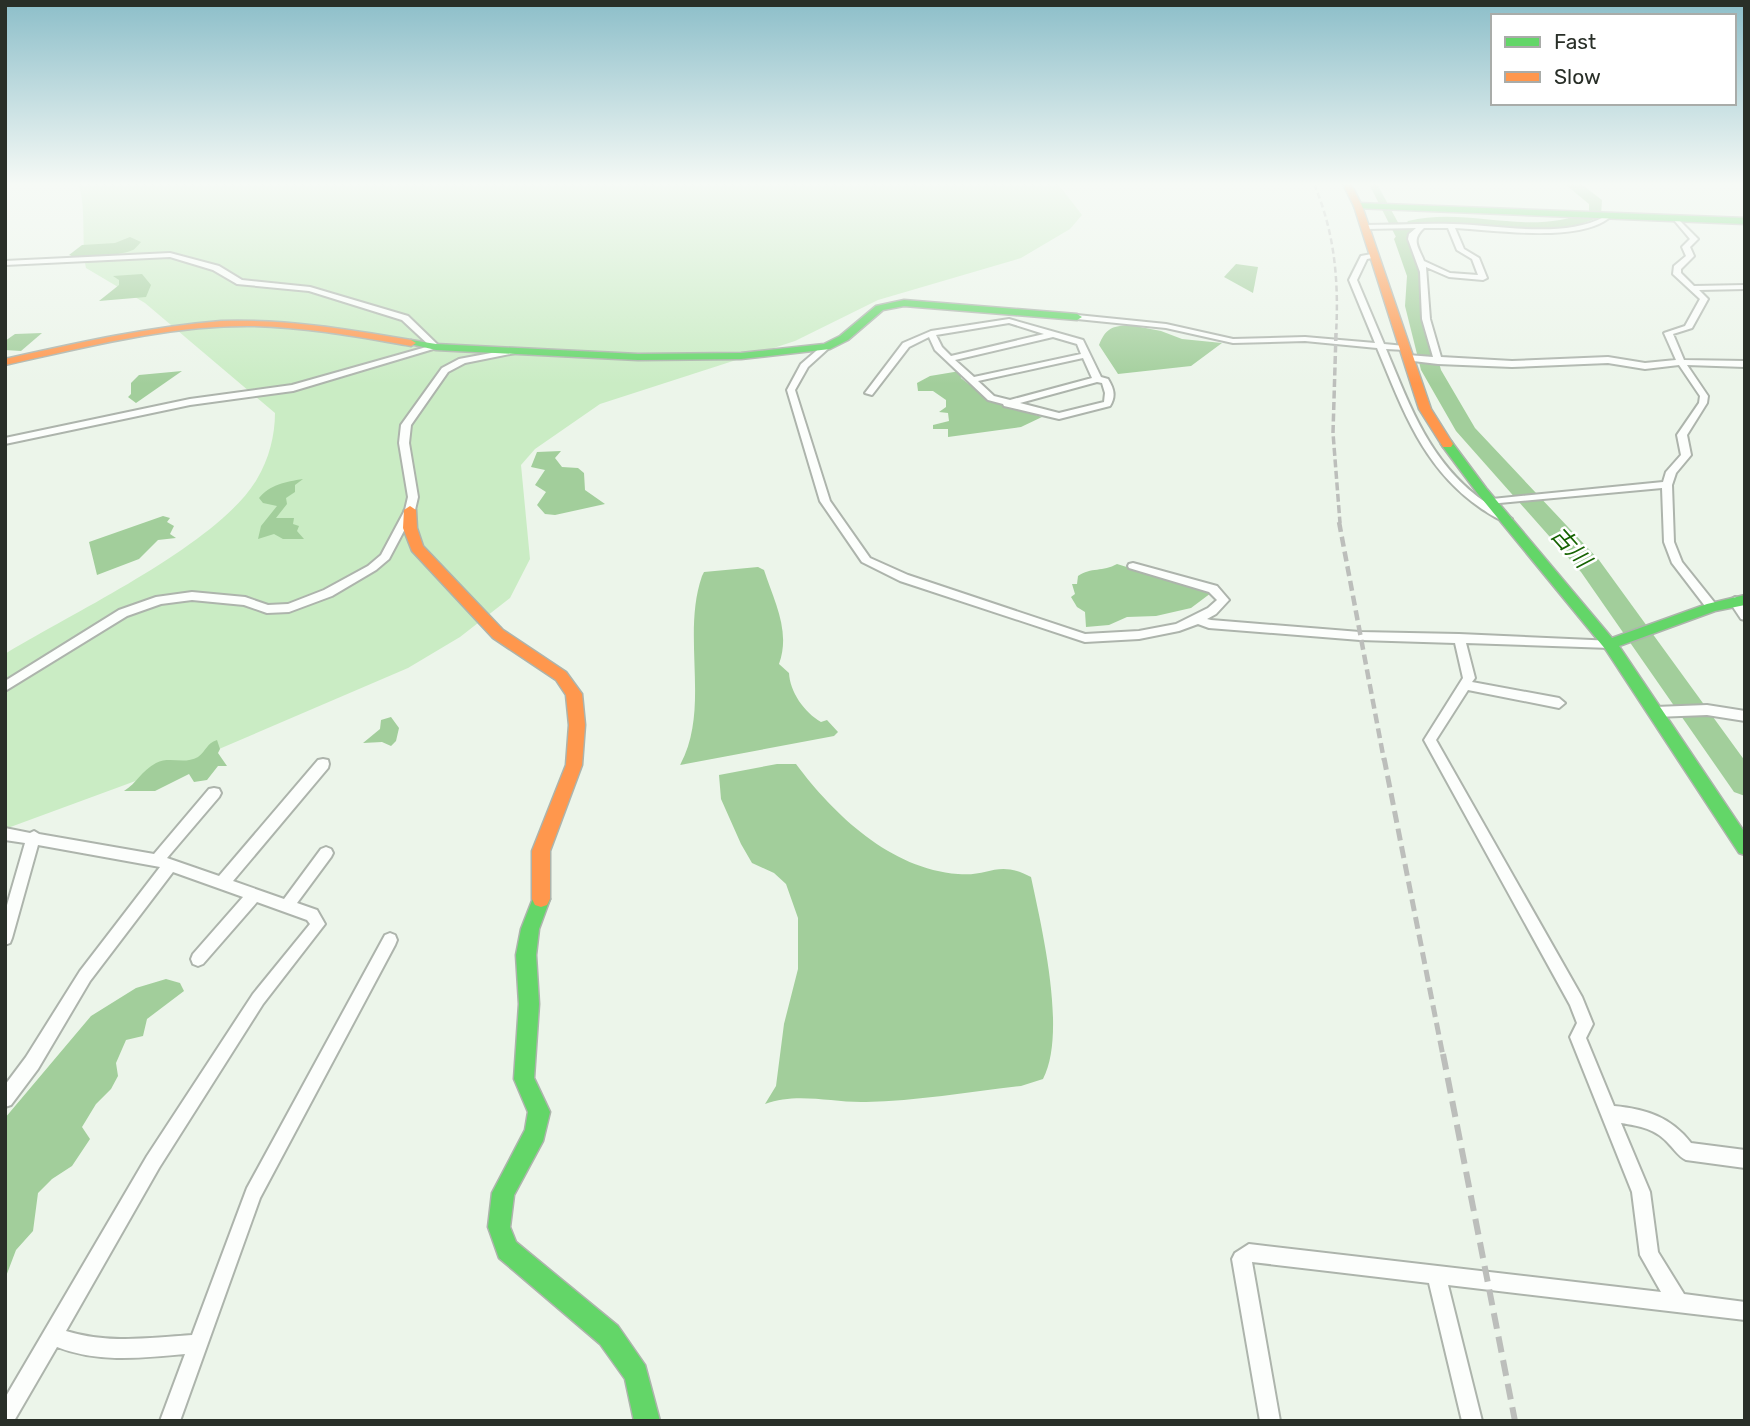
<svg xmlns="http://www.w3.org/2000/svg" width="1750" height="1426" viewBox="0 0 1750 1426" font-family="Rubik,'Noto Sans JP',sans-serif">
<style>
.green{fill:#caecc4}
.water{fill:#a2ce9b}
.lines{fill:none;stroke-linecap:round;stroke-linejoin:round}
.canal{fill:#a2ce9b;fill-rule:evenodd}
.river{fill:#a2ce9b;fill-rule:evenodd}
.street-casing{stroke:#adb4ac;stroke-width:4}
.fast-casing{stroke:#adb4ac;stroke-width:3}
.slow-casing{stroke:#adb4ac;stroke-width:3}
.street{fill:#fcfefc;fill-rule:evenodd}
.fast{fill:#63d668;fill-rule:evenodd}
.slow{fill:#ff974d;fill-rule:evenodd}
.rail-far4{stroke:#bcbebb;stroke-width:2.5;stroke-dasharray:6 3.5;stroke-linecap:butt}
.rail-far3{stroke:#bcbebb;stroke-width:3.5;stroke-dasharray:8 3.5;stroke-linecap:butt}
.rail-far2{stroke:#bcbebb;stroke-width:4.5;stroke-dasharray:10 5;stroke-linecap:butt}
.rail-far1{stroke:#bcbebb;stroke-width:5;stroke-dasharray:12 6;stroke-linecap:butt}
.rail{stroke:#bcbebb;stroke-width:6;stroke-dasharray:16 8;stroke-linecap:butt}
.labels{text-anchor:middle;stroke-width:5;stroke-linejoin:round;paint-order:stroke}
.water-label{font-size:23px;font-style:italic;fill:#156201;stroke:#fff}
</style>
<rect width="100%" height="100%" fill="#ecf5ea"/>
<path class="green" d="M77 184H1058L1082 215 1070 229 1021 258 878 300 795 341 600 404 535 449 521 465 530 559 510 598 460 637 408 668 198 758 5 829V654C73 612 218 545 257 479 269 459 275 435 275 413L145 303 86 268C81 247 87 196 77 184Z"/>
<g class="water">
<path d="M130 237 141 242C140 243 134 250 133 250 121 255 80 261 69 255L82 245 115 243Z"/>
<path d="M1236 264 1258 267 1253 293 1224 277Z"/>
<path d="M142 274 151 285 146 297 99 301 119 285V280L113 276Z"/>
<path d="M1130 325 1161 331 1182 339 1222 343 1191 366 1118 374 1099 345C1106 328 1112 326 1130 325Z"/>
<path d="M42 333 21 351 5 350V341L15 334Z"/>
<path d="M182 371 136 403 128 397 131 394V383L139 375Z"/>
<path d="M960 371 961 378 990 401 1042 417 1021 427 948 437V429H933V425L949 421 948 413 939 412 946 407V400L933 391H918L917 383 930 376Z"/>
<path d="M561 451 555 458 562 467 578 468 584 473 585 490 605 504 555 515 545 514 537 505 546 492 535 485 545 470 531 467 537 452Z"/>
<path d="M303 479 295 485V492L286 498 287 504 276 518H294L293 524 299 526 297 531 304 539H283L274 534 258 539 261 526 277 506 263 503 259 498C271 484 285 482 303 479Z"/>
<path d="M163 516 170 518 167 522 174 526 170 534 176 538 158 540 139 559 97 575 89 542Z"/>
<path d="M1117 564 1211 593 1191 608 1156 616 1127 617 1109 625 1086 627 1085 612 1077 607 1071 597 1075 594 1072 584H1077L1078 576C1091 567 1103 572 1117 564Z"/>
<path d="M758 567 764 570C774 601 791 631 779 664L789 673C790 692 804 712 821 722L827 720 838 732 834 736 680 765C711 709 681 636 702 576L704 572Z"/>
<path d="M391 717 399 728 396 741 391 746 382 742 363 743 380 729 381 720Z"/>
<path d="M217 740 220 749 218 753 227 766H218L207 780 194 782 189 774 155 791H124C137 783 141 771 156 763 170 756 184 765 198 757 207 750 206 744 217 740Z"/>
<path d="M777 764H796C834 815 891 869 958 874 990 877 997 859 1031 877 1042 929 1067 1033 1043 1079L1021 1086C970 1092 917 1101 866 1102 832 1103 798 1092 765 1104L776 1086 784 1024 798 969V918L786 884 774 873 752 863 741 844 721 799 719 775Z"/>
<path d="M166 979 180 983 184 991 147 1019 143 1036 126 1040 116 1063 118 1076 111 1089 96 1104 82 1127 90 1139 72 1166 52 1179 38 1193 33 1231 16 1250 5 1279V1118L91 1016 136 988Z"/>
</g>
<g class="lines">
<path class="canal" d="M1369 184H1377L1407 239 1405 241 1397 239Z"/>
<path class="river" d="M1565 184H1581L1602 200 1601 216C1539 246 1484 223 1419 228L1410 239 1425 276 1423 306 1441 370 1475 428 1599 560 1745 761V796L1734 792 1581 572 1456 431 1421 370 1405 306 1407 276 1394 239 1408 221C1469 206 1529 238 1589 211V204Z"/>
<defs>
<g id="street">
<path d="M1604 217 1609 218C1577 243 1496 230 1455 228L1464 249 1479 258 1487 278 1483 280 1449 277 1426 267 1430 319 1441 357 1512 361 1608 357 1645 363 1676 360 1664 333 1685 326 1700 299 1673 274 1674 266 1686 256 1682 247 1690 239 1674 220 1677 218 1698 239 1690 247 1694 256 1681 269V273L1694 286 1745 285V289L1699 290 1708 299 1692 328 1673 334 1684 360 1745 361V367L1687 365 1708 396 1707 403 1687 435 1691 455 1676 473 1672 485 1674 542 1682 562 1718 607 1712 611 1708 610 1672 563 1664 542 1662 488 1489 504 1512 519 1511 521C1500 522 1490 514 1482 509 1423 469 1403 410 1377 348L1305 341 1233 343 1166 328 1077 319 1073 317 1077 315 1166 324 1233 339 1305 337 1375 343 1349 280 1361 256 1377 253V257L1367 259 1357 280 1384 344 1405 346 1409 348 1405 350 1386 349C1411 409 1431 466 1488 504V500L1492 499 1663 482 1666 472 1681 455 1677 435 1699 403 1700 396 1679 365 1645 369 1608 363 1512 367 1438 364 1405 360 1404 358 1408 355 1433 357 1422 319 1420 272 1408 239 1409 234 1416 228 1365 229 1362 227 1365 225C1394 225 1423 223 1453 224 1498 225 1563 239 1604 217ZM1424 228H1448L1457 250 1472 259 1478 275 1450 273 1424 261C1418 246 1411 240 1424 228Z"/>
<path d="M170 253 219 266 242 280 310 287 408 316 440 347 293 391 190 405 5 444V438L190 399 292 385 430 346 402 320 309 291 237 284 213 270 170 257 5 265V261Z"/>
<path d="M1009 319 1083 340 1101 377 1108 379C1114 389 1116 396 1110 406L1059 419 1004 406 1003 404 988 400 935 350 929 337 909 347 872 395 865 393 903 343 931 331ZM1009 323 1044 334 951 356 942 347 936 335ZM1053 337 1077 344 1081 354 974 377 955 360ZM1083 358 1092 378 1010 400 994 396 978 381ZM1097 382 1102 383 1105 393 1104 402 1059 413 1020 403Z"/>
<path d="M823 345 830 347 808 367 795 390 830 501 870 558 908 575 1085 634 1139 631 1176 624 1208 608 1217 600 1209 592 1129 568 1128 566 1129 564 1133 563 1217 586 1229 600 1216 614 1207 619 1211 620 1360 632 1459 634 1614 641 1616 644 1610 648 1466 643 1475 678 1472 682 1559 698 1565 703 1559 708 1468 690 1436 740 1582 997 1593 1024 1586 1038 1614 1106C1646 1109 1671 1117 1691 1143L1745 1150V1168L1686 1160C1678 1156 1675 1150 1669 1144 1656 1129 1640 1126 1621 1123L1650 1192 1658 1252 1684 1294 1745 1302V1320L1448 1285 1482 1421H1462L1429 1283 1252 1262 1280 1421H1260L1232 1259 1235 1253 1249 1244 1661 1292 1640 1255 1632 1192 1570 1037 1577 1023 1570 1005 1424 740 1463 678 1455 643 1360 640 1209 628 1198 624 1179 631 1139 639 1085 642 900 581 862 562 820 501 787 390 801 364Z"/>
<path d="M512 349H515V353L465 363 448 372 411 425 409 443 418 497 415 510 389 559 376 570 332 596 289 612 267 613 244 605 192 600 161 604 127 616 5 691V681L119 610 156 597 192 592 245 597 268 605 288 604 324 590 368 566 381 555 405 510 408 497 399 443 401 425 442 368 459 359Z"/>
<path d="M1735 597 1739 598 1745 607V620L1741 619 1729 601Z"/>
<path d="M1707 705 1745 711V721L1707 715 1655 717 1649 712 1655 707Z"/>
<path d="M323 759 328 760 329 764 328 768 233 881 284 899 321 849 326 847 331 849 333 853 331 857 297 903 317 910 325 924 263 1004 159 1168 66 1331C107 1344 150 1338 192 1335L247 1188 385 935 390 933 395 935 397 940 395 945 260 1198 180 1421H160L185 1354C141 1358 98 1363 57 1347L14 1421H5V1398L147 1156 253 994 310 924 307 920 257 902 203 964 198 966 193 964 191 959 193 954 243 897 173 872 90 981 38 1069 11 1105 5 1107V1085L26 1057 80 971 160 867 38 845 12 938 10 943 5 945V912L25 843 5 840V828L30 833 34 831 39 834 154 854 209 789 214 788 219 789 221 793 219 797 167 858 219 876 318 760Z"/>
</g>
<g id="fast">
<path d="M1358 203 1745 218V224L1355 208 1354 206Z"/>
<path d="M904 300 1077 314 1082 317 1077 320 904 306 883 310 848 340 830 349 741 359 638 360 436 350 406 343 411 340 436 344 638 354 741 353 824 344 840 336 876 306Z"/>
<path d="M1447 440 1451 441 1486 488 1612 638 1707 604 1745 595V605L1715 611 1619 646 1745 833V855L1739 853 1606 650 1478 494 1443 447 1441 444Z"/>
<path d="M541 891 547 893 550 899 539 929 536 955 539 1004 534 1078 550 1112 543 1141 514 1195 510 1227 516 1242 618 1326 645 1365 660 1421H634L625 1379 600 1344 499 1258 488 1227 492 1193 525 1130 528 1112 514 1079 519 1004 516 955 521 929 535 893Z"/>
</g>
<g id="slow">
<path d="M1343 184H1351L1362 206 1431 409 1453 444 1451 447H1443L1419 409 1354 206Z"/>
<path d="M221 321C285 319 348 329 411 340L416 343 411 346C359 337 306 327 252 326 169 325 86 347 5 365V359C77 343 148 327 221 321Z"/>
<path d="M410 506 416 510 417 528 423 546 503 630 566 672 582 694 585 725 582 765 550 851V899L547 905 541 907 535 905 532 899V851L566 765 569 725 566 695 556 680 493 638 412 551 403 528 404 510Z"/>
</g>
</defs>
<use href="#street" class="street-casing"/>
<use href="#fast" class="fast-casing"/>
<use href="#slow" class="slow-casing"/>
<use href="#street" class="street"/>
<use href="#fast" class="fast"/>
<use href="#slow" class="slow"/>
<path class="rail-far4" d="M1314 184C1335 233 1339 282 1336 335"/>
<path class="rail-far3" d="M1336 333 1333 433 1340 523"/>
<path class="rail-far2" d="M1339 522 1384 760"/>
<path class="rail-far1" d="M1384 758 1443 1056"/>
<path class="rail" d="M1443 1054 1515 1421"/>
</g>
<linearGradient id="sky" x2="0" y2="1"><stop stop-color="#8cbec9"/><stop offset="0.48" stop-color="#f6faf6"/><stop offset="1" stop-color="#f6faf6" stop-opacity="0"/></linearGradient>
<rect width="1750" height="384" fill="url(#sky)"/>
<g class="labels">
<g class="water-label">
<text transform="translate(1571 547) rotate(48)" y="8">古川</text>
</g>
</g>
<rect width="1750" height="1426" fill="none" stroke="#292f28" stroke-width="14"/>
<rect x="1491" y="14" width="245" height="91" fill="#ffffff" stroke="#a9aca9" stroke-width="2"/>
<rect x="1505" y="37" width="35" height="10" fill="#63d668" stroke="#a9aca9" stroke-width="2"/>
<text x="1554" y="49" font-size="21" fill="#292f28">Fast</text>
<rect x="1505" y="72" width="35" height="10" fill="#ff974d" stroke="#a9aca9" stroke-width="2"/>
<text x="1554" y="84" font-size="21" fill="#292f28">Slow</text>
</svg>
